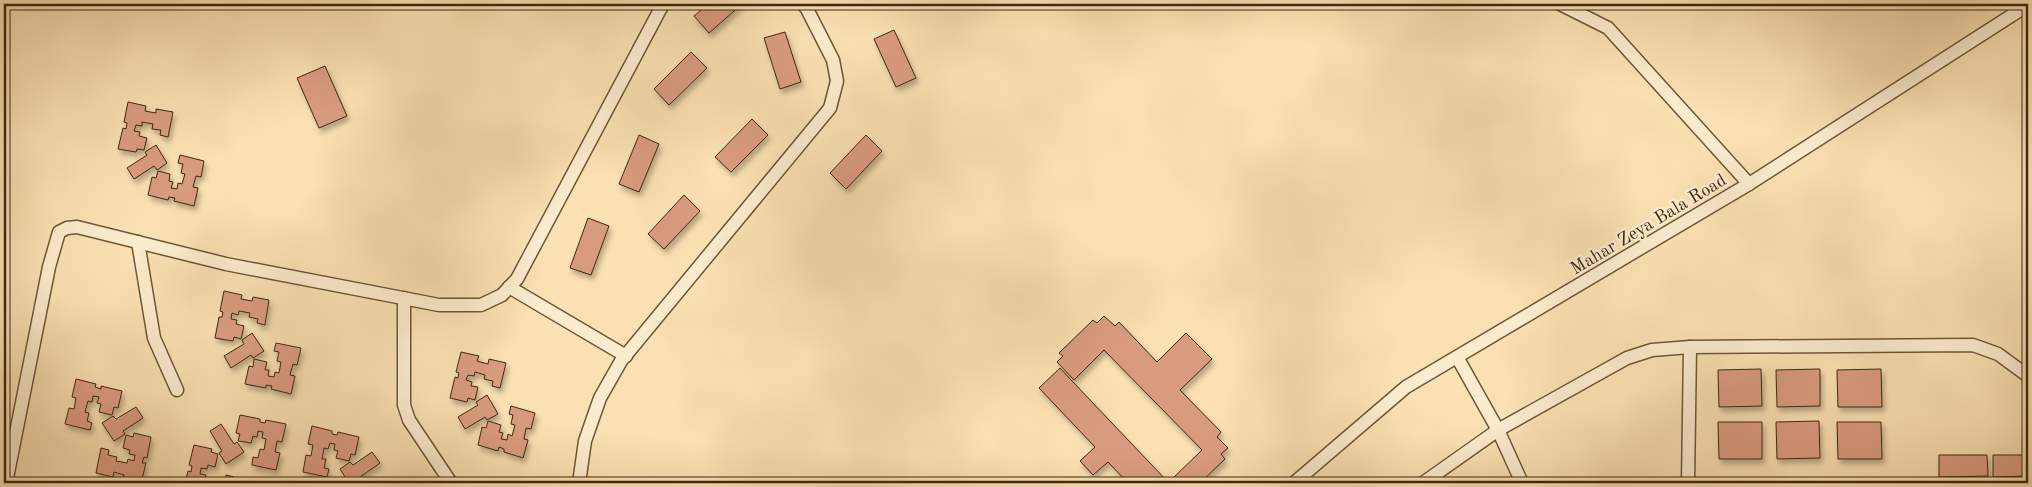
<svg xmlns="http://www.w3.org/2000/svg" width="2032" height="487" viewBox="0 0 2032 487" font-family="'Old Standard TT',serif">
<style>
.building{fill:#d99b7f;stroke:#3e2910;filter:url(#shadow)}
.lines{fill:none;stroke-linecap:round;stroke-linejoin:round}
.street-casing{stroke:#6d5738;stroke-width:15}
.street{stroke:#fcebcd;stroke-width:12}
.labels{text-anchor:middle;stroke-width:5;stroke-linejoin:round;paint-order:stroke}
.street-label{font-size:18px;fill:#3e2910;stroke:#fcebcd}
</style>
<defs>
<filter id="shadow"><feDropShadow dx="2.5" dy="4.5" stdDeviation="2.5" flood-color="#0004"/></filter>
</defs>
<rect width="100%" height="100%" fill="#fae0b2"/>
<filter id="stains"><feTurbulence type="fractalNoise" baseFrequency=".004" numOctaves="4"/><feColorMatrix values="0 0 0 0 .2 0 0 0 0 .09 0 0 0 0 .02 0 0 0 .5 -.17"/></filter>
<radialGradient id="worn" r=".72"><stop offset=".6" stop-color="#630" stop-opacity="0"/><stop offset="1" stop-color="#630" stop-opacity=".3"/></radialGradient>
<g class="building">
<path d="M708 4H742L709 33 694 16Z"/>
<path d="M894 30 916 78 896 87 874 39Z"/>
<path d="M785 32 801 82 780 89 764 38Z"/>
<path d="M691 52 707 68 669 105 654 89Z"/>
<path d="M325 66 347 116 319 128 297 78Z"/>
<path d="M128 102 146 106 145 111 156 113V109L173 112 168 137 160 135 161 130 152 129 153 124 142 122V126L136 125 134 131 140 132 139 136 147 138 144 150 137 149 136 152 118 149 123 128 126 129 127 123 124 122Z"/>
<path d="M752 119 768 135 731 172 715 157Z"/>
<path d="M639 135 659 144 639 192 619 184Z"/>
<path d="M866 135 882 151 846 189 830 173Z"/>
<path d="M156 145 167 163 157 170 154 166 134 179 127 168 147 155 145 152Z"/>
<path d="M180 155 204 161 201 177 196 176 193 187 198 188 194 206 174 201 175 198 169 197 168 200 148 195 152 177 156 178 158 171 170 174 169 181 173 182 171 188 177 189 178 183 182 184 185 174 181 173 183 164 178 163Z"/>
<path d="M684 195 700 211 664 249 648 234Z"/>
<path d="M588 218 609 226 591 275 570 268Z"/>
<path d="M224 291 242 295 241 299 252 301 253 297 269 300 265 325 257 323 258 319 249 317 250 313 239 311 238 315 232 313 231 319 237 320 236 324 244 326 241 339 234 337 233 341 215 338 219 317H222L223 312 220 311Z"/>
<path d="M1104 316 1115 326 1119 322 1157 362 1186 333 1212 359 1180 390 1221 432 1217 437 1228 448 1221 454 1225 459 1200 483H1177L1172 479 1202 450 1104 350 1074 380 1057 362 1063 356 1059 353 1093 320 1097 323Z"/>
<path d="M252 333 264 351 253 358 251 355 231 368 224 356 244 344 242 340Z"/>
<path d="M276 343 301 348 297 365 293 364 290 375 295 376 291 394 271 389 272 386 266 385V388L245 384 249 366 253 367 254 359 267 362 265 370H269L268 376 274 377 275 372 279 373 281 362 277 361 279 352 274 351Z"/>
<path d="M461 352 479 356 477 361 488 364 489 359 506 363 500 388 492 386 493 381 484 379 485 375 475 372 474 376 468 375 466 380 472 382 471 386 478 387 475 400 468 398 467 402 450 398 455 377 458 378 459 373 456 372Z"/>
<path d="M1060 368 1072 381 1169 483H1128L1108 462 1093 475 1080 461 1095 447 1039 388Z"/>
<path d="M1761 369 1762 406 1719 407 1718 370Z"/>
<path d="M1820 369V406L1777 407 1776 370Z"/>
<path d="M1881 369 1882 407H1838L1837 370Z"/>
<path d="M76 379 96 384 95 387 101 389V386L122 391 118 408 114 407 112 415 99 412 101 404 97 403 99 397 93 396 92 402 88 401 85 412 89 413 87 421 92 423 90 430 65 424 69 408 74 409 76 398 72 397Z"/>
<path d="M487 395 498 414 487 420 485 417 465 429 458 417 478 405 476 402Z"/>
<path d="M511 406 535 413 531 429 526 428 524 439 528 440 523 458 504 452V449L499 447 498 451 478 445 482 427 486 428 488 421 501 425 499 432 503 433 501 439 507 440 508 434 512 436 515 425 511 424 513 415 509 414Z"/>
<path d="M136 407 143 418 123 431 125 434 114 441 102 423 113 416 116 419Z"/>
<path d="M240 415 260 419V422L265 423 266 420 286 424 282 442 277 441 275 452 280 453 276 470 252 465 253 457 258 458 260 449 264 450 266 439 262 438 263 432 258 431 257 437 253 436 251 443 238 441 240 434 236 433Z"/>
<path d="M1819 421 1820 458 1777 459 1776 422Z"/>
<path d="M1718 422H1762V459H1719Z"/>
<path d="M1837 422H1881L1882 459H1838Z"/>
<path d="M221 424 234 444 237 442 244 452 226 464 219 453 222 451 210 431Z"/>
<path d="M312 426 332 431V434L337 435 338 432 359 437 355 455 351 454 349 461 336 458 338 451 334 450 335 444 330 443 328 449 324 448 322 459H326L324 468 329 469 327 477 303 472 306 455 311 456 313 445 308 444Z"/>
<path d="M134 433 151 437 147 458 144 457 142 463H146L141 483 123 479 124 475 114 472 113 477 96 473 101 448 109 450 108 455 117 457 116 461 127 463 128 459 134 461 135 455 129 454 130 450 123 448 126 435 133 437Z"/>
<path d="M194 445 212 449 211 452 218 454 215 467 208 465 207 469 201 468 200 474 206 475 205 479 216 482 217 478 225 479 226 475 234 477 233 483H185L188 471 191 472 192 466 189 465Z"/>
<path d="M372 452 380 463 360 477 362 480 357 483H349L340 469 350 462 353 465Z"/>
<path d="M1939 455H1987L1988 476 1939 477Z"/>
<path d="M1993 455H2028V476L1993 477Z"/>
</g>
<g class="lines">
<defs>
<g id="street">
<path d="M1560 4 1608 28 1749 184"/>
<path d="M138 242 154 338 177 390"/>
<path d="M509 287 626 356"/>
<path d="M404 298V405L409 420 451 483"/>
<path d="M1457 357 1498 430 1522 483"/>
<path d="M6 483 49 267 59 232 67 228 77 227 226 264 439 305H481L502 295 517 279 663 4"/>
<path d="M579 483 585 441 600 398 621 361 830 108 837 81 833 60 807 9 803 4"/>
<path d="M1294 483 1406 387 1749 184 2028 5"/>
<path d="M1423 483 1498 430 1627 358 1652 350 1690 347 1973 345 1998 354 2028 376"/>
<path d="M1688 483 1690 347"/>
</g>
</defs>
<use href="#street" class="street-casing"/>
<use href="#street" class="street"/>
</g>
<g class="labels">
<g class="street-label">
<text transform="translate(1648 224) rotate(-31)" y="6">Mahar Zeya Bala Road</text>
</g>
</g>
<rect width="2032" height="487" fill="none" stroke="#fae0b2" stroke-width="20"/>
<rect x="5" y="5" width="2022" height="477" fill="none" stroke="#3e2910" stroke-width="2.5"/>
<rect x="10" y="10" width="2012" height="467" fill="none" stroke="#3e2910"/>
<rect width="100%" height="100%" filter="url(#stains)"/>
<rect width="100%" height="100%" fill="url(#worn)"/>
</svg>
